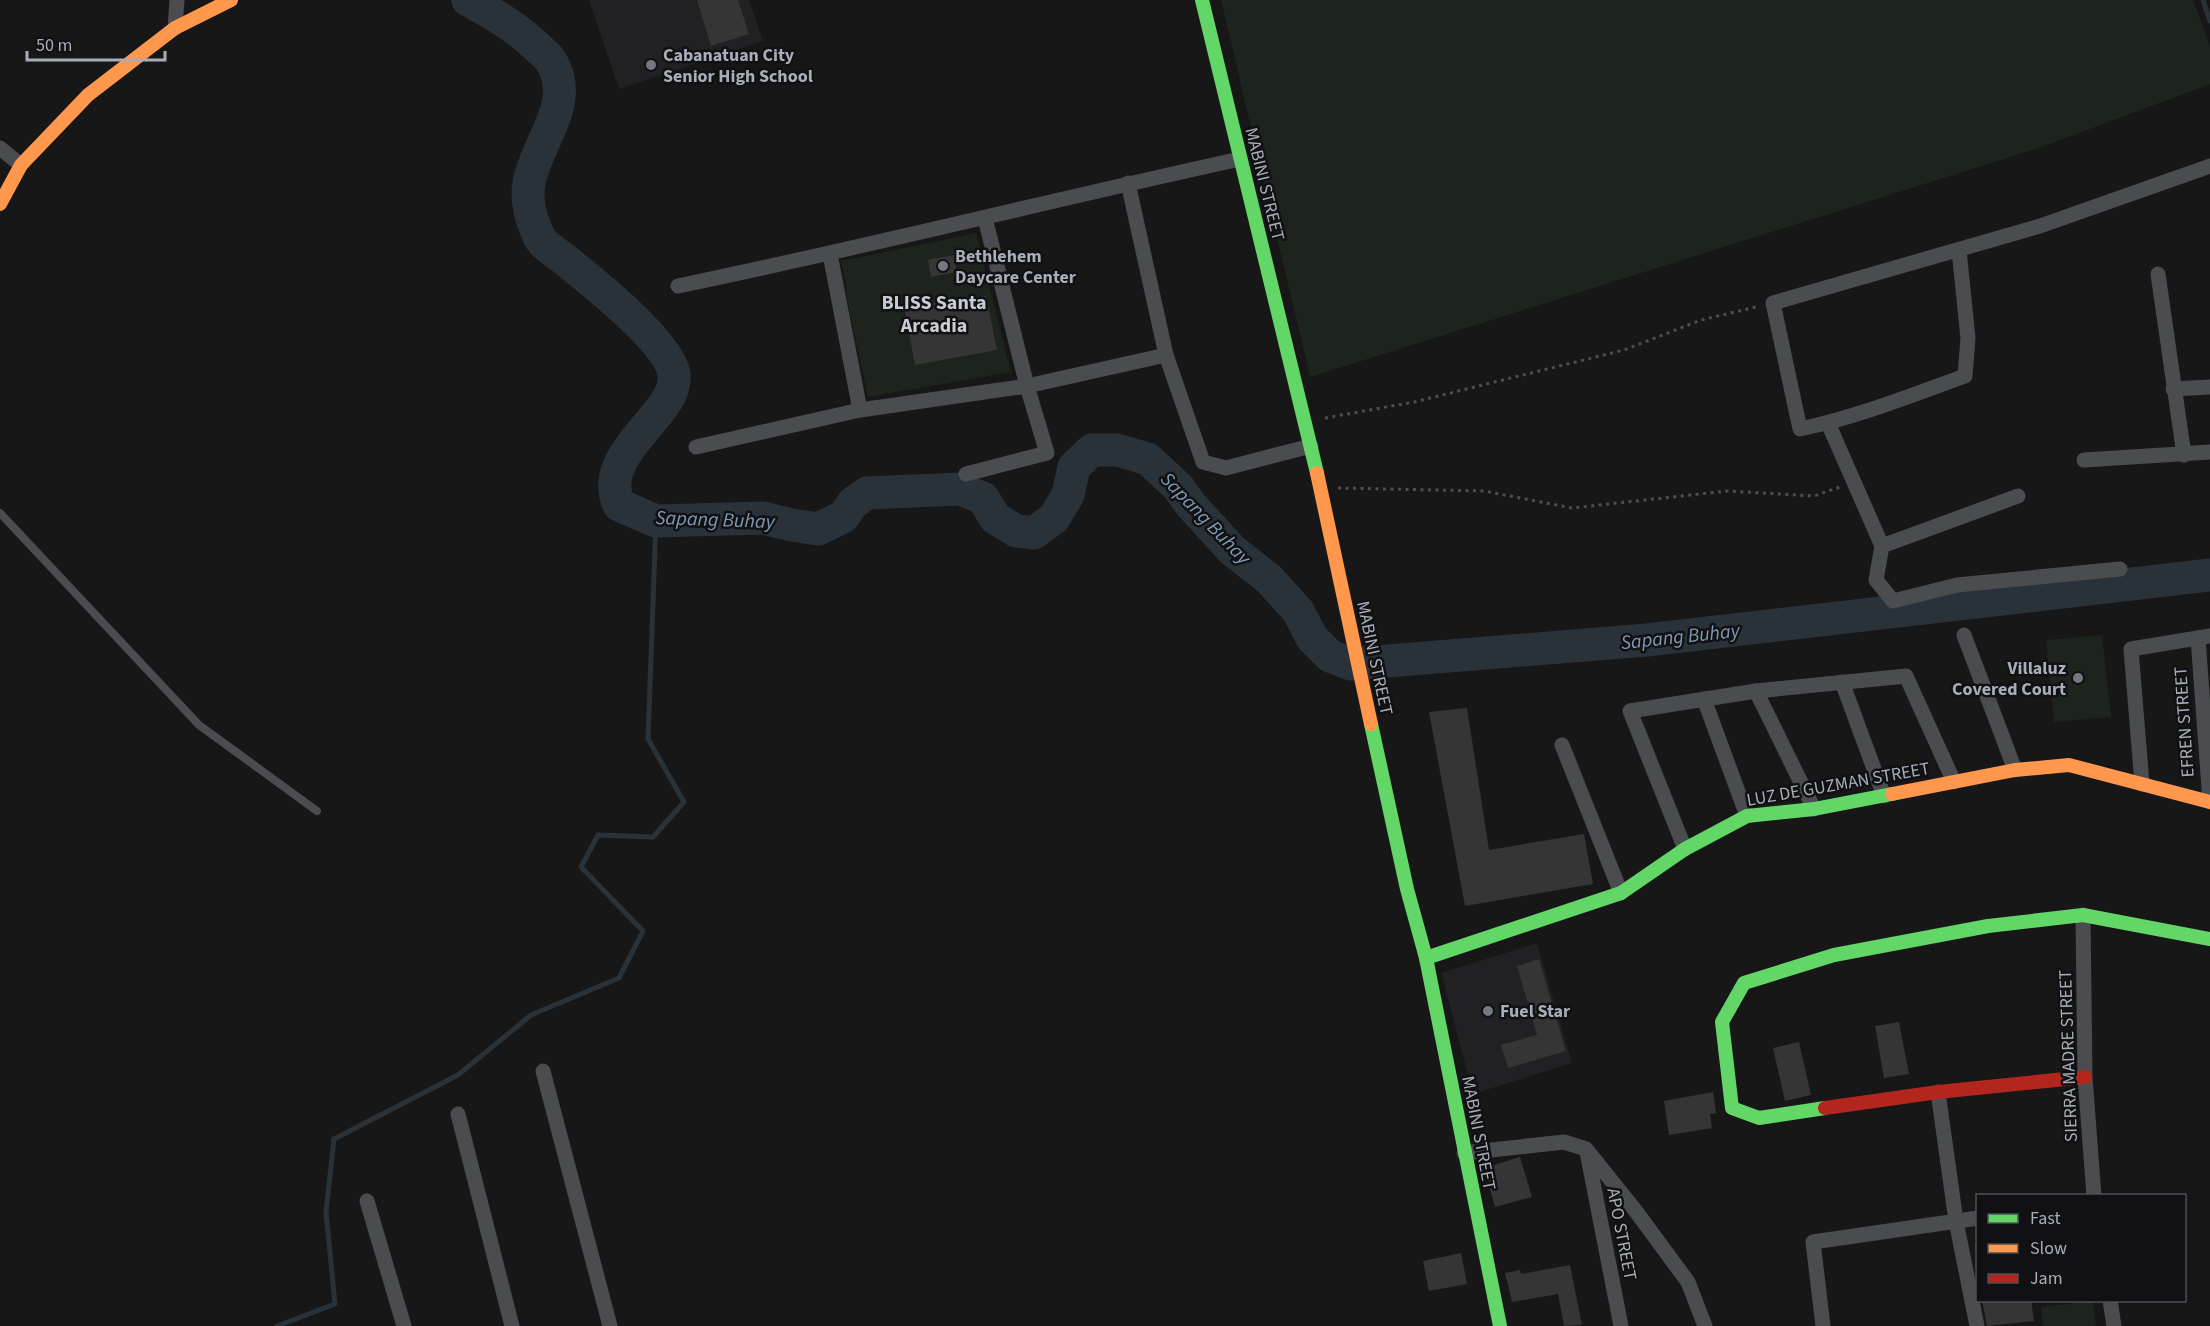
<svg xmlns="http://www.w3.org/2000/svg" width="2210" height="1326" viewBox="0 0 2210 1326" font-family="'Source Sans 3',sans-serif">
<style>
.built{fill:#212123}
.green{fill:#1d241e}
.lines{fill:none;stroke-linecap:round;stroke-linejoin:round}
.stream{stroke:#2a3239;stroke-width:5}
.river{stroke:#2a3239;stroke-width:33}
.building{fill:#353536}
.path{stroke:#4d4e52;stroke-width:3;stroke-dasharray:3 4.5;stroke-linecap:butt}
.lane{stroke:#4b4c50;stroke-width:8}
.street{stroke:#4b4c50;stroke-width:15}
.fast{stroke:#63d668;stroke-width:14}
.slow{stroke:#ff974d;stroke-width:14}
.jam{stroke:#b3261e;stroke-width:14}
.poi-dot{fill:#757880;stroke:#111113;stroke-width:2}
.labels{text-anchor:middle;stroke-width:5;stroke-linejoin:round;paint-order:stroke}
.poi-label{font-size:18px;font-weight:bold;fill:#a8adb8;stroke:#111113;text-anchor:start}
.street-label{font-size:18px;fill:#a8adb8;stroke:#111113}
.neighbourhood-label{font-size:20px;font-weight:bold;fill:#c9ccd4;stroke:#111113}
.water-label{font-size:20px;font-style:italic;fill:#7f9bb3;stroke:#111113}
</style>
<rect width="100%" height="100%" fill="#171717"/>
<g class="built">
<path d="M589 0H749L763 41 619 89Z"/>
<path d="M1537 943 1572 1063 1473 1094 1441 973Z"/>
</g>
<g class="green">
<path d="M1221 0H2193L2210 46V84L2039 148 1310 377Z"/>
<path d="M976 233 1011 372 868 397 845 290 847 289 841 261Z"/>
<path d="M2102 635 2111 717 2054 722 2046 640Z"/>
<path d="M2093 1301 2096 1326H2043L2041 1307Z"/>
</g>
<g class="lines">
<g class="stream">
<path d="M2203 0 2210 21"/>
<path d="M277 1326 335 1304 326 1212 334 1139 458 1075 531 1015 619 978 643 931 581 867 598 835 653 837 684 802 648 739 656 521"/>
</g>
<path class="river" d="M468 0C494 15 514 25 536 46 540 50 545 54 549 58 579 100 536 142 529 183 526 200 531 220 539 236 543 246 560 255 569 263 594 283 669 343 674 374 680 414 595 452 619 505L656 521 763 518 792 525 818 529 843 517 853 503 867 493 960 489 983 498 995 518 1016 531 1034 533 1054 518 1068 495 1074 467 1092 450H1117L1148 459 1178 487 1191 505 1232 550 1269 579 1298 611 1312 638 1330 656 1351 664 1647 640 2210 575"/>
</g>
<g class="building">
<path d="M697 0H738L749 34 711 46Z"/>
<path d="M954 255 957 272 931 277 928 260Z"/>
<path d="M986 296 997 350 915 365 904 306Z"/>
<path d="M1467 708 1489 850 1584 834 1593 884 1465 906 1429 712Z"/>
<path d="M1539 959 1566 1051 1508 1068 1501 1045 1537 1035 1517 966Z"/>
<path d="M1899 1022 1909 1074 1884 1078 1875 1026Z"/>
<path d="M1799 1042 1811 1095 1785 1101 1773 1048Z"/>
<path d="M1713 1092 1716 1113 1710 1114 1712 1128 1669 1135 1664 1101Z"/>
<path d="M1520 1157 1532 1197 1495 1207 1484 1168Z"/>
<path d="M1461 1253 1467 1284 1429 1291 1423 1261Z"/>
<path d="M1570 1265 1582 1325 1564 1326 1558 1294 1512 1302 1505 1273 1520 1270 1521 1274Z"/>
<path d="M1982 1300H2031L2034 1321 1987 1326Z"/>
</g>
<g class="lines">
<g class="path">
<path d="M1325 418 1414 402 1624 350 1701 320 1756 307"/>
<path d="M1338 488 1484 491 1572 508 1727 491 1814 496 1840 487"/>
</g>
<path class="lane" d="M0 513 199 725 317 811"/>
<g class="street">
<path d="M175 28 177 0"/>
<path d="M0 148 21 165"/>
<path d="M1128 183 1166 355 1203 462 1226 468 1311 446"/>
<path d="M1959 250 1968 338 1965 376C1910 396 1857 417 1800 429L1773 303 2040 226 2210 166"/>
<path d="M830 254 860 410"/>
<path d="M2158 274 2184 455"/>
<path d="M678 286C866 247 1052 200 1240 159"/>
<path d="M2173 389 2210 387"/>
<path d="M1828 423 1882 546 2018 496"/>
<path d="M696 447 860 410 1027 386 1166 355"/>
<path d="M2084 460 2210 452"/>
<path d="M966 474 1047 453 1027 386 985 218"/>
<path d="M1882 546 1876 580 1893 601 1957 585 2120 569"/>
<path d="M1964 635 2015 770"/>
<path d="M2198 638 2210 802"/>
<path d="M1842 682 1884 796"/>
<path d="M1756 691 1814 809"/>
<path d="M1704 699 1747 816"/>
<path d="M1562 745 1621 893"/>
<path d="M2142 784 2131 649 2210 636"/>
<path d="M1685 849 1630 711 1756 691 1906 676 1954 782"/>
<path d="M2083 915 2085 1077 2094 1196"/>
<path d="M543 1071 610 1326"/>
<path d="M1938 1092 1956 1221 1977 1326"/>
<path d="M458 1114 512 1326"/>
<path d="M1587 1152 1621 1326"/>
<path d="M1464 1153 1564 1142 1586 1149 1635 1210 1688 1282 1705 1326"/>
<path d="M367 1201 404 1326"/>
<path d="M2110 1300 2114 1326"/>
<path d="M1823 1326 1813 1242 1978 1218"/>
</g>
<g class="fast">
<path d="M1202 0 1317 473"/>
<path d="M1371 724 1407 889 1426 958 1500 1326"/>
<path d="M1426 958 1621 893 1685 849 1747 816 1814 809 1892 794"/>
<path d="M1825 1108 1759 1118 1732 1108 1722 1022 1744 983 1834 955 1988 926 2083 915 2210 939"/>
</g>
<g class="slow">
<path d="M0 204 21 165 88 95 175 28 231 0"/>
<path d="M1317 473 1371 724"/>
<path d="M1892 794 2015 770 2069 765 2210 802"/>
</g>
<path class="jam" d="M1825 1108 1938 1092 2085 1077"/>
</g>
<g class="poi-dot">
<circle cx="651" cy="65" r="6"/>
<circle cx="943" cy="266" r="6"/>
<circle cx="2078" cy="678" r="6"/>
<circle cx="1488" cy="1011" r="6"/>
</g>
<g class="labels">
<g class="poi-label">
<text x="663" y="61">Cabanatuan City<tspan x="663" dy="21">Senior High School</tspan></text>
<text x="955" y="262">Bethlehem<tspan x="955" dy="21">Daycare Center</tspan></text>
<text x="2066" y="674" text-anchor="end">Villaluz<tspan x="2066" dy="21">Covered Court</tspan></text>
<text x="1500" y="1017">Fuel Star</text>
</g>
<g class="street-label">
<text transform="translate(1265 184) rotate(76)" y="6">MABINI STREET</text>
<text transform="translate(1375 658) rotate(78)" y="6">MABINI STREET</text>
<text transform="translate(2184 722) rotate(-94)" y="6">EFREN STREET</text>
<text transform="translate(1838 784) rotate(-10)" y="6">LUZ DE GUZMAN STREET</text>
<text transform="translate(2068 1056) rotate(-92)" y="6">SIERRA MADRE STREET</text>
<text transform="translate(1479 1133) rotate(79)" y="6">MABINI STREET</text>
<text transform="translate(1622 1234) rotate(79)" y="6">APO STREET</text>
</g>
<g class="neighbourhood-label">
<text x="934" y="309">BLISS Santa<tspan x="934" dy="23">Arcadia</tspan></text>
</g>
<g class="water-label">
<text transform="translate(1206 518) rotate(46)" y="7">Sapang Buhay</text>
<text transform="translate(715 519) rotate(2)" y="7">Sapang Buhay</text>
<text transform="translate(1680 636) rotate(-6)" y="7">Sapang Buhay</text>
</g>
</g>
<rect x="1976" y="1194" width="210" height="108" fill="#111113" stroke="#4d4f55" stroke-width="1.5"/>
<rect x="1988" y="1214" width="30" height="9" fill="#63d668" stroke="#4d4f55" stroke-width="1.5"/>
<text x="2030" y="1224" font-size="18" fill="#a8adb8">Fast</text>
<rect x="1988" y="1244" width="30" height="9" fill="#ff974d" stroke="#4d4f55" stroke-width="1.5"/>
<text x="2030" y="1254" font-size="18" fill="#a8adb8">Slow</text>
<rect x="1988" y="1274" width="30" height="9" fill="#b3261e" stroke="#4d4f55" stroke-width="1.5"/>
<text x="2030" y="1284" font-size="18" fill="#a8adb8">Jam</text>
<path d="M27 51v9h138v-9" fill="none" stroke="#a8adb8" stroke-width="3"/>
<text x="36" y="51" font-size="18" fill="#a8adb8" stroke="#111113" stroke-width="4.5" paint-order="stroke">50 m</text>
</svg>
